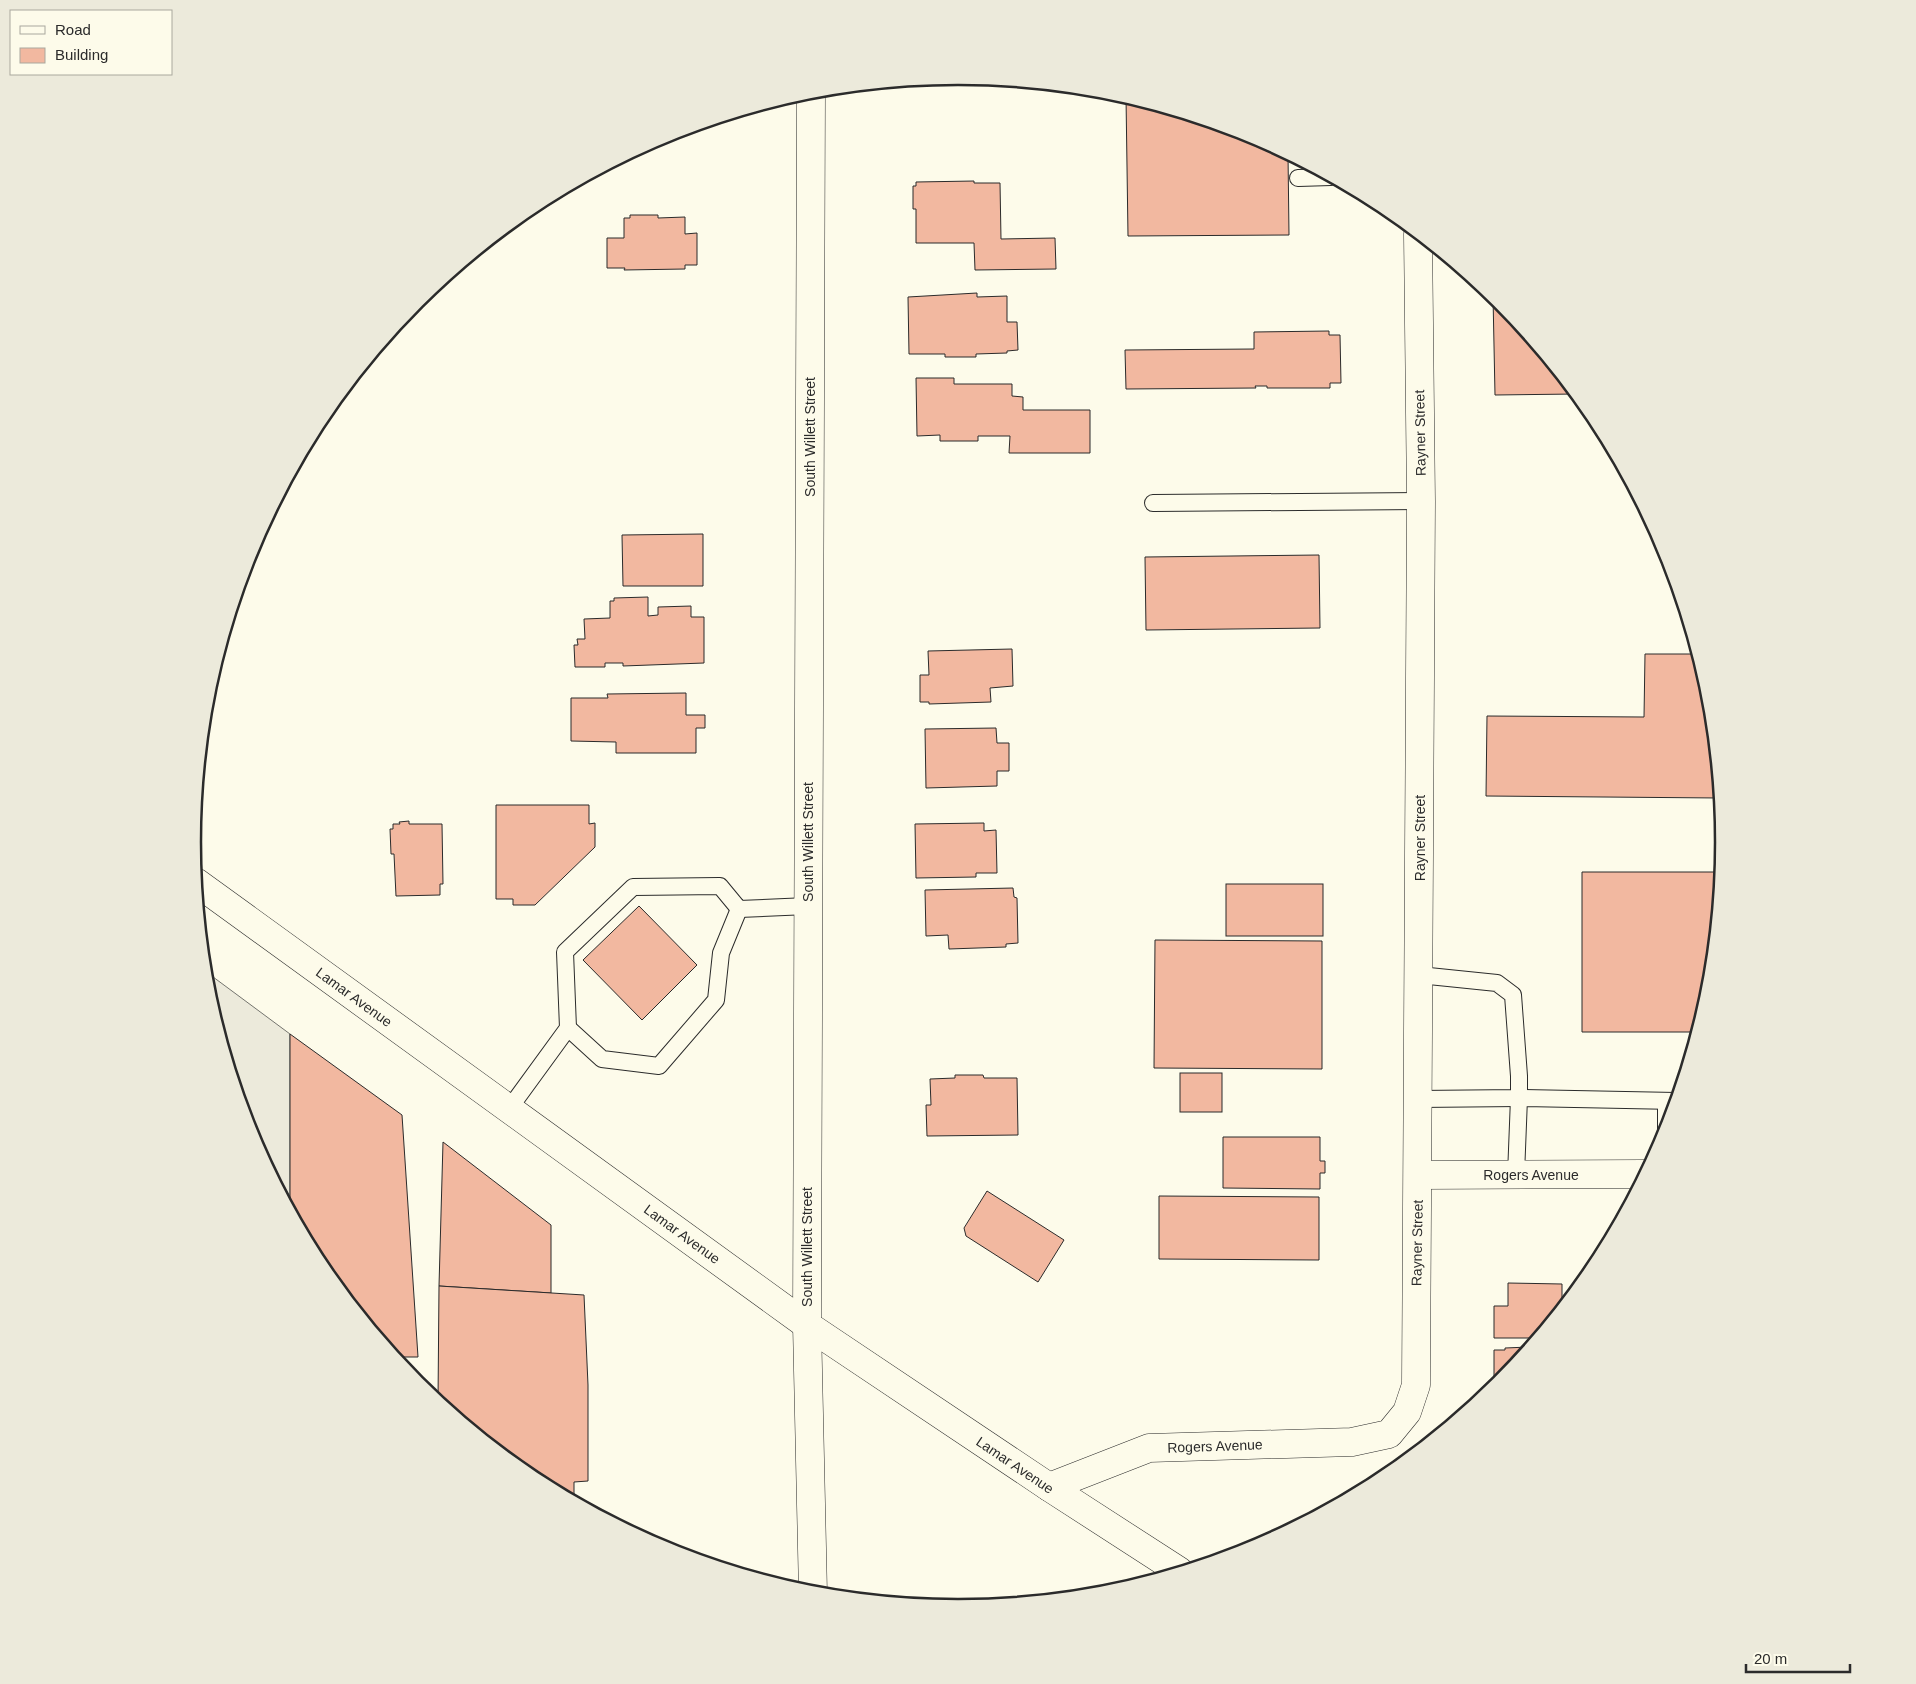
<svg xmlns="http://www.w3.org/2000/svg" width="1916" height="1684" viewBox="0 0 1916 1684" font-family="Helvetica,sans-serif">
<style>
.parking{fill:#eceadb;stroke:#74746e}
.building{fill:#f2b8a0;stroke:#2b2b2b}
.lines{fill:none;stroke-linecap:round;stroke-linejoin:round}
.lane-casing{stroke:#2b2b2b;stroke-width:18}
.street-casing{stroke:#2b2b2b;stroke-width:29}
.primary-casing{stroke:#2b2b2b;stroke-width:29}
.lane{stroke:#fdfbea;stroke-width:16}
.street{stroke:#fdfbea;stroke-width:28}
.primary{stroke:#fdfbea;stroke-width:28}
.labels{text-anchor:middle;stroke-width:4;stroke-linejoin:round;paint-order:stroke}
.street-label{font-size:14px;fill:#2b2b2b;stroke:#fdfbea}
.rim{fill:none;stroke:#2b2b2b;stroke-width:2.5}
</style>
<rect width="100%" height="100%" fill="#fdfbea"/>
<path class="parking" d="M205 971 290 1034V1209L250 1135 207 991Z"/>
<g class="building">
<path d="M1126 97 1251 135 1283 152V154H1288L1289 235 1128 236Z"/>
<path d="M974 181V183H1000L1001 239 1055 238 1056 269 975 270 974 243H916V209H913V186H916V182Z"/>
<path d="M630 215H658V218L685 217V234L697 233V265H685V269L624 270 625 268H607V238H624V218H630Z"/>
<path d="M977 293V297L1007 296V322H1017L1018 350 1007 351V353L976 354V357H945V354H909L908 297Z"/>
<path d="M1493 296 1500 301 1576 394 1495 395Z"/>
<path d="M1329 331V335H1340L1341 383H1330V388H1267V386H1255L1256 388 1126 389 1125 350 1254 349V332Z"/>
<path d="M916 378H954V384H1012V396L1023 397V410H1090V453H1009L1010 436H978V441H940V435L917 436Z"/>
<path d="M703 534V586H623L622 535Z"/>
<path d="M1319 555 1320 628 1146 630 1145 557Z"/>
<path d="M648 597V616L658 615V607L691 606V617H704V663L623 666V663H605V667H575L574 645H578L577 639H585L584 619 610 618V601H614V598Z"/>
<path d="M1012 649 1013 686 990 688 991 702 929 704V702H920V675H929L928 651Z"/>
<path d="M1645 654H1697L1709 693 1719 798 1486 796 1487 716 1644 717Z"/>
<path d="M686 693V715H705V728H696V753H616V742L571 741V698H608L607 694Z"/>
<path d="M996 728 997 743H1009V771H997V786L926 788 925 729Z"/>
<path d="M496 805H589V824L595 823V847L535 905H513V899H496Z"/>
<path d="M409 821V824H442L443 884H440V895L396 896 394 854H391L390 829H393V824H400L399 822Z"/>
<path d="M984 823V831L996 830 997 873H976V877L916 878 915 824Z"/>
<path d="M1582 872H1721L1709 992 1697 1032H1582Z"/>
<rect x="1226" y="884" width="97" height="52"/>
<path d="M1013 888 1014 897 1017 898 1018 943 1006 944V947L949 949 948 935 926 936 925 890Z"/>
<path d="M639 906 697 965 642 1020 583 960Z"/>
<path d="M1155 940 1322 941V1069L1154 1068Z"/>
<path d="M290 1034 402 1115 418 1357H395L321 1267 290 1209Z"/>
<rect x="1180" y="1073" width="42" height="39"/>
<path d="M955 1075H983L984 1078H1017L1018 1135 927 1136 926 1105H931L930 1079 955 1078Z"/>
<path d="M1223 1137H1320V1161H1325V1173H1320V1189L1223 1188Z"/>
<path d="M443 1142 551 1225V1293L439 1286Z"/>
<path d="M987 1191 1064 1240 1038 1282 966 1236 964 1228Z"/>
<path d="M1159 1196 1319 1197V1260L1159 1259Z"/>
<path d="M1508 1283 1562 1284V1308L1537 1338H1494V1306H1508Z"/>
<path d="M439 1286 584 1295 588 1385V1481L574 1482V1501L532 1479 438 1401Z"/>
<path d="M1529 1347 1499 1384 1494 1388V1350H1505V1348Z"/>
</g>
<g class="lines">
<defs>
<g id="lane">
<path d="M1298 178 1331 177"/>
<path d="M1153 503 1421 501"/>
<path d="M568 1028 602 1059 659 1066 716 1000 721 953 739 909"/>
<path d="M1418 1099 1519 1098V1076L1513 995 1497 983 1419 975"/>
<path d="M1666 1101V1133"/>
<path d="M509 1109 568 1028 565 952 633 887 720 886 739 909 808 906"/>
<path d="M1516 1175 1519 1098 1676 1101"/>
</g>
<g id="street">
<path d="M811 91 807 1325 813 1593"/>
<path d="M1418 1175 1645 1174"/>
<path d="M1049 1487 1149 1448 1352 1442 1389 1434 1407 1412 1416 1385 1421 501 1418 234"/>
</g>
<path id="primary" d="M196 882 807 1325 1049 1487 1179 1571"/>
</defs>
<use href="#lane" class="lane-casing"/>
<use href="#street" class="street-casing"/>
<use href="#primary" class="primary-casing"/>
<use href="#lane" class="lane"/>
<use href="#street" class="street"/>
<use href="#primary" class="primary"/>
</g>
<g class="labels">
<g class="street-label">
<text transform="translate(1420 433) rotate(-91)" y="5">Rayner Street</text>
<text transform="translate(810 437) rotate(-90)" y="5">South Willett Street</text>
<text transform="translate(1420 838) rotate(-90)" y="5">Rayner Street</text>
<text transform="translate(808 842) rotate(-90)" y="5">South Willett Street</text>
<text transform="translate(354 997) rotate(36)" y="5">Lamar Avenue</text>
<text x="1531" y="1180">Rogers Avenue</text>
<text transform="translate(682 1234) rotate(36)" y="5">Lamar Avenue</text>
<text transform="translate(1417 1243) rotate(-89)" y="5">Rayner Street</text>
<text transform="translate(807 1247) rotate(-90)" y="5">South Willett Street</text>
<text transform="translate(1215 1446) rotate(-2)" y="5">Rogers Avenue</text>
<text transform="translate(1015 1465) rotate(34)" y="5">Lamar Avenue</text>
</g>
</g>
<path d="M0 0H1916V1684H0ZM201 842a757 757 0 1 1 1514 0a757 757 0 1 1-1514 0Z" fill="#eceadb" fill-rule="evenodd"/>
<path class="rim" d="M201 842a757 757 0 1 1 1514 0a757 757 0 1 1-1514 0Z"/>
<rect x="10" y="10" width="162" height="65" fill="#fdfbea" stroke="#a9a89e"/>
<rect x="20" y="26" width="25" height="8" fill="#fdfbea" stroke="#a9a89e"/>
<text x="55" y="35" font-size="15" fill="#2b2b2b">Road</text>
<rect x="20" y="48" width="25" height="15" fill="#f2b8a0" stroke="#a9a89e"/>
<text x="55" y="60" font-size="15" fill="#2b2b2b">Building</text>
<path d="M1746 1664v8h104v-8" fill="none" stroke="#2b2b2b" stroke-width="2.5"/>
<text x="1754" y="1664" font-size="15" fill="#2b2b2b" stroke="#fdfbea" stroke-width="4" paint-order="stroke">20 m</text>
</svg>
